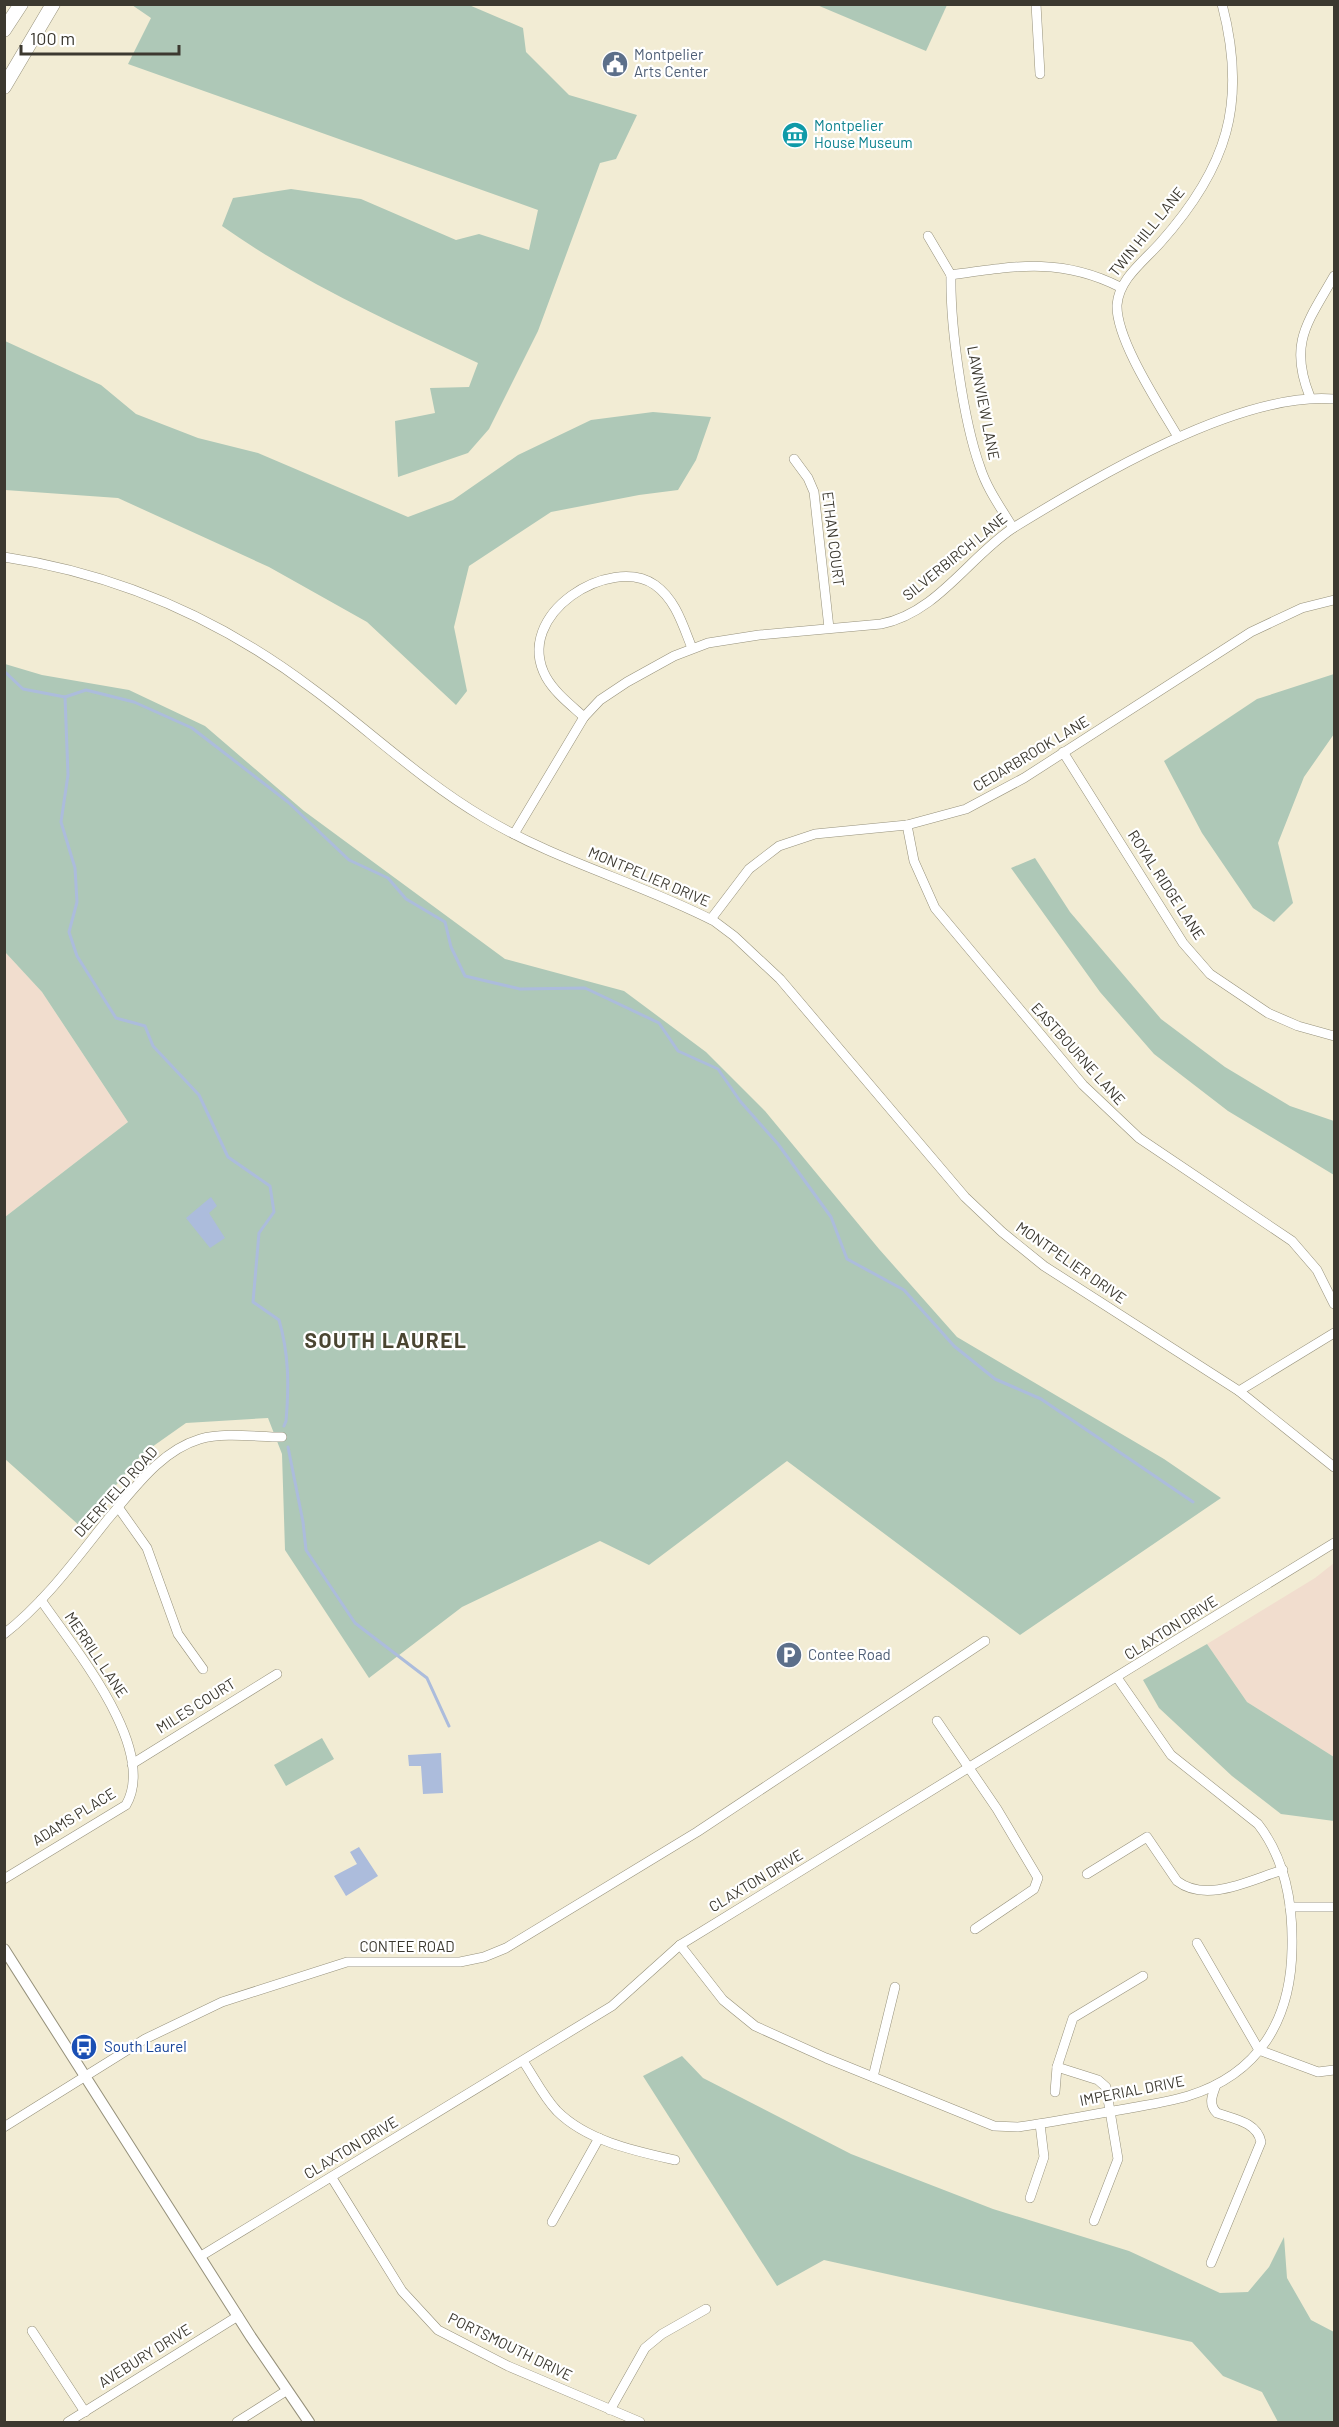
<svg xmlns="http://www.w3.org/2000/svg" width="1339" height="2427" viewBox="0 0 1339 2427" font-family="Barlow,sans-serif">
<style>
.education{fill:#f1ddce}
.green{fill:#aec8b7}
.water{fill:#acbcdc}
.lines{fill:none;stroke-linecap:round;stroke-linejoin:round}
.stream{stroke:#acbcdc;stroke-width:3}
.minor-casing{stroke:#96917b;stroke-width:10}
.tertiary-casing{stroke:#96917b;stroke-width:12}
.primary-casing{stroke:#96917b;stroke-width:15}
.minor{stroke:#fff;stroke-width:9}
.tertiary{stroke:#fff;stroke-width:10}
.primary{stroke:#fff;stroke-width:14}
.labels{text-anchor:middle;stroke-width:4.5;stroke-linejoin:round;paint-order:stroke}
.service-label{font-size:15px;fill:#4e5e75;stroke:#fff;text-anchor:start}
.culture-label{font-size:15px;fill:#0d838f;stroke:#fff;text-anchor:start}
.street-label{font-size:15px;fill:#3c3930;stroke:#fff}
.transit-label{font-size:15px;fill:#164399;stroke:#fff;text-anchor:start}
.district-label{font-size:21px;font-weight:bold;letter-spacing:1.5px;fill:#4a4531;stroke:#fff}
</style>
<rect width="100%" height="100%" fill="#f2ecd4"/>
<g class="education">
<path d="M5 952 42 992 128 1122 5 1217Z"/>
<path d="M1334 1563V1757L1247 1702 1207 1644 1315 1578Z"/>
</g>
<g class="green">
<path d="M132 5H469L523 28 526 52 569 95 637 115 616 159 600 163 538 331 489 429 468 453 398 477 395 421 435 413 430 388 469 387 478 363C390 322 301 282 222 226L233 198 291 189 361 199 456 240 479 234 529 250 538 210 128 64 151 18Z"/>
<path d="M817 5H947L926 51Z"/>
<path d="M5 341 101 385 136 414 198 438 258 453 408 517 453 500 518 455 591 420 653 412 711 417 696 460 678 490 639 495 551 512 469 566 454 627 467 691 456 705 367 622 269 567 118 498 5 490Z"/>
<path d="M5 664 42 675 129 690 205 726 304 811 505 959 624 991 706 1052 765 1111 879 1249 957 1337 1164 1459 1221 1498 1020 1635 787 1461 649 1565 600 1541 462 1607 369 1678 285 1550 282 1454 268 1418 186 1423 142 1454 81 1527 5 1459V1217L128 1122 42 992 5 952Z"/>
<path d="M1334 674V734L1304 777 1278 843 1293 903 1274 922 1253 908 1202 833 1164 761 1257 699Z"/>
<path d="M1035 858 1070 912 1161 1019 1225 1067 1290 1106 1334 1121V1175L1228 1111 1154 1054 1100 992 1011 868Z"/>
<path d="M1207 1644 1247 1702 1334 1757V1821L1281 1814 1232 1776 1159 1708 1143 1680Z"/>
<path d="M322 1738 334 1759 286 1786 274 1765Z"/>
<path d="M682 2056 703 2078 851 2154 993 2209 1129 2251 1220 2293 1248 2292 1269 2267 1284 2237 1287 2278 1311 2320 1334 2332V2422H1278L1262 2392 1223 2376 1192 2342 824 2260 777 2286 643 2076Z"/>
</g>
<g class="water">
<path d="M211 1197 217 1206 209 1213 225 1238 210 1248 186 1218Z"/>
<path d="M441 1753 443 1793 423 1794 421 1766H409L408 1755Z"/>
<path d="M359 1847 378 1876 346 1896 334 1876 357 1864 350 1852Z"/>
</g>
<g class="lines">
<g class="stream">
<path d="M4 671 23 689 65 697 68 775 61 822 75 868 77 902 69 932 77 956 116 1018 145 1026 153 1046 199 1095 228 1157 270 1186 274 1212 259 1233 253 1302 279 1320C289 1354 289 1386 286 1421L284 1426"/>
<path d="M65 697 86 690 134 702 192 728 288 802 349 860 388 878 406 899 445 922 451 947 465 976 520 989 585 988 659 1023 678 1051 718 1069 740 1101 778 1144 831 1217 847 1259 904 1290 954 1346 995 1379 1041 1399 1193 1502"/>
<path d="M288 1447 303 1522 306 1550 355 1623 427 1678 449 1726"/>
</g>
<defs>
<g id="minor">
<path d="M1036 4 1040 74"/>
<path d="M928 236 951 275"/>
<path d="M951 275C950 325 963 420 980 467 987 489 1001 508 1013 528"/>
<path d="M951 275C1014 266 1061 257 1120 287"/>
<path d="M1310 397C1288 343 1308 322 1334 276"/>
<path d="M1178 437C1160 406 1116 340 1117 305 1119 279 1143 262 1160 243 1227 168 1248 103 1222 4"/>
<path d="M794 459 808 478 814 492 829 628"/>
<path d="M4 557C118 574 222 620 313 689 370 731 422 781 483 817 556 861 638 882 714 921L734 936 780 979 965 1197 1002 1232 1044 1266 1239 1391 1334 1467"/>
<path d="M584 717C571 705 555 693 546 677 512 614 611 554 655 585 676 600 683 626 692 648"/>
<path d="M1063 752 1183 943 1210 974 1268 1013 1298 1026 1334 1036"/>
<path d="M907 825 914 861 935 908 1083 1085 1139 1138 1292 1241 1317 1270 1334 1304"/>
<path d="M514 834 584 717 600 700 627 682 674 656 708 643 759 635 881 624C937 613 969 557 1013 528 1095 478 1239 391 1334 399"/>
<path d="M711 919 749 869 779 846 815 834 907 825 966 809 1024 778 1251 632 1302 608 1334 600"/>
<path d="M1239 1391 1334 1333"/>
<path d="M118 1507 147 1548 178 1634 203 1669"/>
<path d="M4 1634C45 1602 76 1559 108 1519 134 1489 160 1451 200 1439 225 1432 256 1437 282 1437"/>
<path d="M937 1721 997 1809 1038 1878 1034 1889 975 1929"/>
<path d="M132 1764 277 1674"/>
<path d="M1087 1874 1147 1837 1177 1881C1207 1904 1252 1879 1283 1870"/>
<path d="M4 1879 126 1805C159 1748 72 1646 41 1600"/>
<path d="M1290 1907H1334"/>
<path d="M1197 1943 1259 2050 1318 2072 1334 2070"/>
<path d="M680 1945 723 2000 755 2026 826 2058 994 2126 1018 2127C1053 2122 1089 2115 1125 2109 1146 2105 1168 2102 1188 2096 1259 2074 1291 2020 1292 1948 1293 1904 1286 1860 1258 1824L1171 1755 1118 1679"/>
<path d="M523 2061C534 2077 543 2096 557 2111 587 2141 635 2151 675 2160"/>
<path d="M1057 2067 1098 2080 1106 2087 1118 2159 1094 2221"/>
<path d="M873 2077 895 1987"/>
<path d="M1055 2092 1057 2067 1073 2018 1143 1976"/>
<path d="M4 2127 145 2039 222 2002 347 1962H460L484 1957 506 1948 697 1832 985 1641"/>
<path d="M332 2178 402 2291 438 2330 508 2366 640 2422"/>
<path d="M1030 2198 1044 2157 1040 2124"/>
<path d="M552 2222 599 2138"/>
<path d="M201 2256 612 2006 680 1945 1334 1543"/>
<path d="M1211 2263 1261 2142C1257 2122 1234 2119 1217 2113 1208 2104 1212 2096 1216 2085"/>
<path d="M32 2331 85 2412"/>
<path d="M610 2410 645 2348 662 2334 706 2309"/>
<path d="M68 2422 238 2316"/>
<path d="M237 2422 286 2391"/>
</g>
<path id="tertiary" d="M4 1949 251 2337 309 2422"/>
<g id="primary">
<path d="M4 30 21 4"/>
<path d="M4 87 53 4"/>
</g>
</defs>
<use href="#minor" class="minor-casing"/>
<use href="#tertiary" class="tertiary-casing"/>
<use href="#primary" class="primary-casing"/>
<use href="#minor" class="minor"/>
<use href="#tertiary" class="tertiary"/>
<use href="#primary" class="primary"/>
</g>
<defs>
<symbol id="civic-disc" viewBox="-11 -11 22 22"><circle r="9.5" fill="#5c6f8a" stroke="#fff"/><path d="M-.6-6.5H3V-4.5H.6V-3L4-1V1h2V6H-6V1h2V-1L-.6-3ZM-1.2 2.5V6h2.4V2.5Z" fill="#fff"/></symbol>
<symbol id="museum-disc" viewBox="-11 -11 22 22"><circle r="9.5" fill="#0f9aa8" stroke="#fff"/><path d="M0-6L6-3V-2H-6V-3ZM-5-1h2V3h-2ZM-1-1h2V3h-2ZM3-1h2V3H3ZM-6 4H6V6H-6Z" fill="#fff"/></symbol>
<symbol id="parking-disc" viewBox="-11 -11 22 22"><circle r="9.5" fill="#5c6f8a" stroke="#fff"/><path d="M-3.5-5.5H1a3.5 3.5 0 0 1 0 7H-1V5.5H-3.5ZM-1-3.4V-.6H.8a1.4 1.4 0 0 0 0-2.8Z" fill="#fff"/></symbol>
<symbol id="bus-disc" viewBox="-11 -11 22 22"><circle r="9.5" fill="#1a4fb4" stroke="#fff"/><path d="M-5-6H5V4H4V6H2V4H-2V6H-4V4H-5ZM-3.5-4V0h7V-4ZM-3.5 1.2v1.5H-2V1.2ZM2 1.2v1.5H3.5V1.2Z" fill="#fff"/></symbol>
</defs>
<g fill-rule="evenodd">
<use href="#civic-disc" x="600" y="49" width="30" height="30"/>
<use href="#museum-disc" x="780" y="120" width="30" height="30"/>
<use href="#parking-disc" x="774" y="1640" width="30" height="30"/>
<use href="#bus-disc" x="69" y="2032" width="30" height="30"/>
</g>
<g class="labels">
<g class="service-label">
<text x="634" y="60">Montpelier<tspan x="634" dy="17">Arts Center</tspan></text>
<text x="808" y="1660">Contee Road</text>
</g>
<g class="culture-label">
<text x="814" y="131">Montpelier<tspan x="814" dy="17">House Museum</tspan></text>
</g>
<g class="street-label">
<text transform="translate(1147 232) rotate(-51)" y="5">TWIN HILL LANE</text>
<text transform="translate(983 403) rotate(79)" y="5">LAWNVIEW LANE</text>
<text transform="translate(833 539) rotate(83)" y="5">ETHAN COURT</text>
<text transform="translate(955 557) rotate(-39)" y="5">SILVERBIRCH LANE</text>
<text transform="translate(1031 754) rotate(-31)" y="5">CEDARBROOK LANE</text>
<text transform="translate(649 877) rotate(23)" y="5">MONTPELIER DRIVE</text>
<text transform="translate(1166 885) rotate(57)" y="5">ROYAL RIDGE LANE</text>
<text transform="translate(1078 1054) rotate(48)" y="5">EASTBOURNE LANE</text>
<text transform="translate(1071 1263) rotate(35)" y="5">MONTPELIER DRIVE</text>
<text transform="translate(116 1492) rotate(-48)" y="5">DEERFIELD ROAD</text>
<text transform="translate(1171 1628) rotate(-32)" y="5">CLAXTON DRIVE</text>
<text transform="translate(96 1655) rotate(56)" y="5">MERRILL LANE</text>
<text transform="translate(196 1706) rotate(-32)" y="5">MILES COURT</text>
<text transform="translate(74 1817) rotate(-32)" y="5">ADAMS PLACE</text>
<text transform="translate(756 1881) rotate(-31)" y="5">CLAXTON DRIVE</text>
<text x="407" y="1952">CONTEE ROAD</text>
<text transform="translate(1132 2091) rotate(-11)" y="5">IMPERIAL DRIVE</text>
<text transform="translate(351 2148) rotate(-31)" y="5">CLAXTON DRIVE</text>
<text transform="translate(510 2347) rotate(26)" y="5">PORTSMOUTH DRIVE</text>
<text transform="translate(145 2356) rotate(-32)" y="5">AVEBURY DRIVE</text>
</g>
<g class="transit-label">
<text x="104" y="2052">South Laurel</text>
</g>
<g class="district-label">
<text x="386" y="1348">SOUTH LAUREL</text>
</g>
</g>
<rect width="1339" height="2427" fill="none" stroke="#3c3930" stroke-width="12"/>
<path d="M21 45v9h158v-9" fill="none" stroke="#3c3930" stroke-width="3"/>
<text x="30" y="45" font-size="18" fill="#3c3930" stroke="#ffffff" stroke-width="4.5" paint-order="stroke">100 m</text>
</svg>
